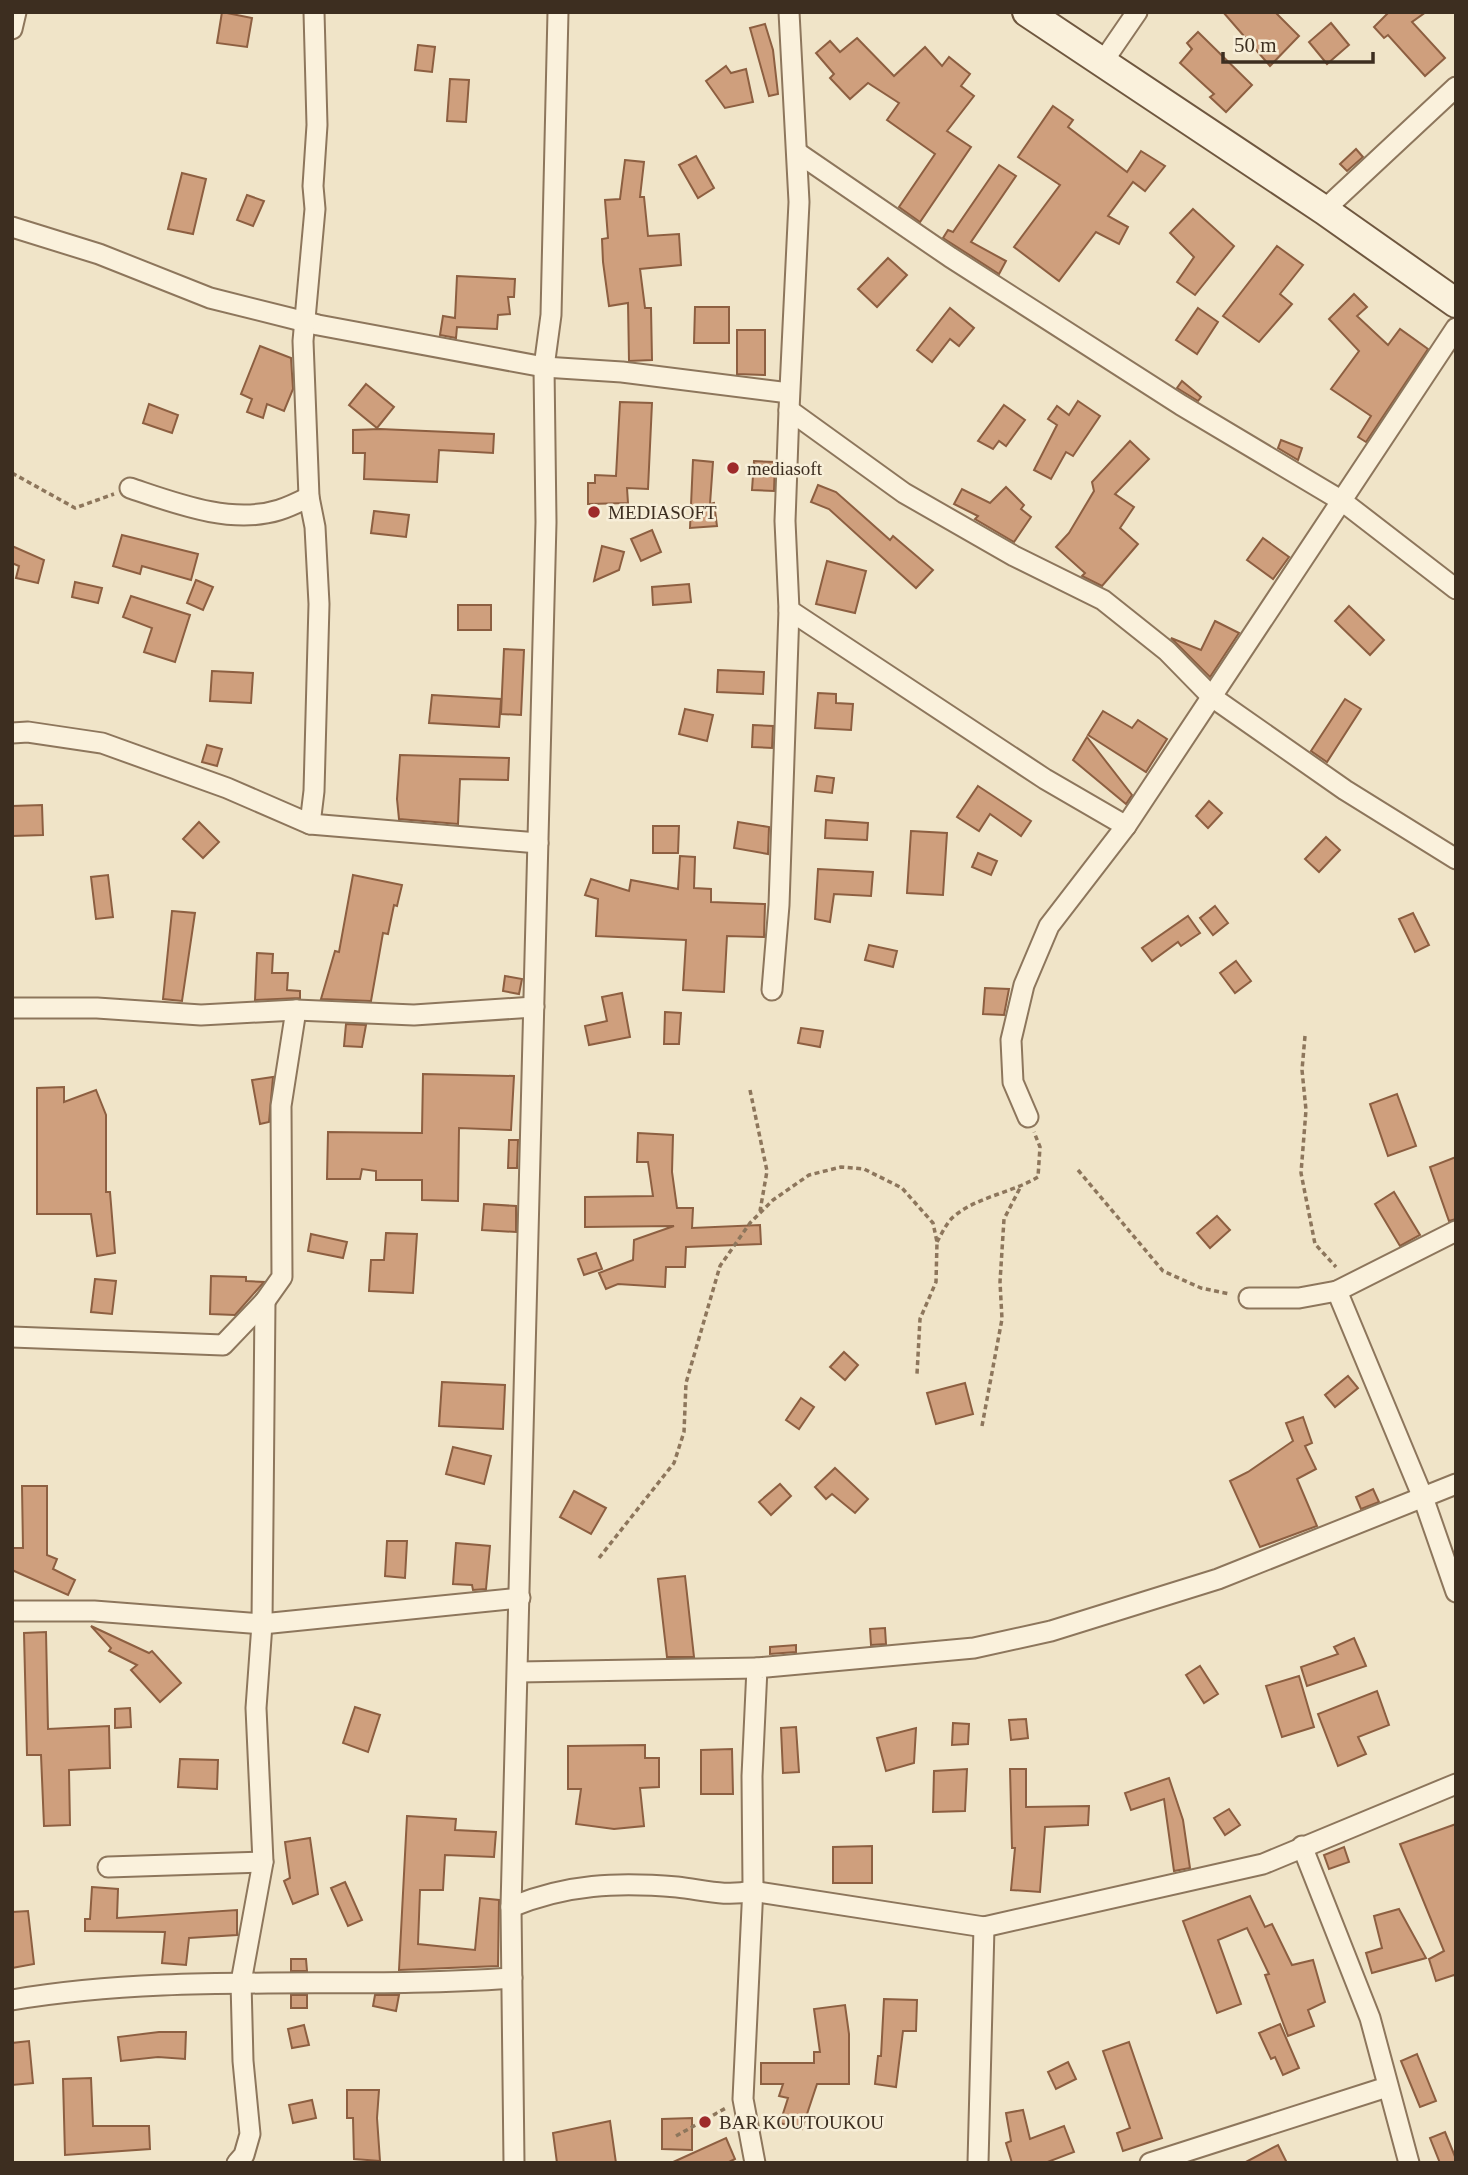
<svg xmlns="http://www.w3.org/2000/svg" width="1468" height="2175" viewBox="0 0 1468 2175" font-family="Georgia,serif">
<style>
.building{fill:#cf9f7d;stroke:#8d5f41;stroke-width:2}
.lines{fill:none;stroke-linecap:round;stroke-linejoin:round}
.street-casing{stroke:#8d765c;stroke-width:23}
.secondary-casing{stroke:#6f573f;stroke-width:32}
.path{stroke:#8d765c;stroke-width:3.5;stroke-dasharray:5 3.5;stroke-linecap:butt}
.street{stroke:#faf1dc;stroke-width:19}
.secondary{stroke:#faf1dc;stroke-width:28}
.poi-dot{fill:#9e2a2b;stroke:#f7eed8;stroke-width:2.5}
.labels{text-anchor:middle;stroke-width:5;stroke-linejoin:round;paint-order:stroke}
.poi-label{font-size:19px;fill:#3d2e20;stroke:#f7eed8;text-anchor:start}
</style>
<rect width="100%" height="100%" fill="#f0e4c8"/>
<g class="building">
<path d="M222 12 252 18 247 47 217 43Z"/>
<path d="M1223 12H1275L1299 36 1270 66Z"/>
<path d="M1389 12H1426L1412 22 1445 58 1425 76 1388 35 1384 38 1374 27Z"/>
<path d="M1331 23 1349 45 1327 64 1309 42Z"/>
<path d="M765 24 773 50 778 94 769 96 750 28Z"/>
<path d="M1198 32 1252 85 1226 112 1210 97 1214 94 1180 63 1192 49 1187 43Z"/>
<path d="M857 38 894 76 925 47 942 66 949 57 970 74 961 86 974 96 947 131 971 147 920 222 899 207 935 154 887 120 899 103 868 83 850 99 830 78 834 74 816 53 830 41 840 52Z"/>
<path d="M418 45 435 47 432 72 415 70Z"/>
<path d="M726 66 731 73 746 69 753 102 725 108 706 81Z"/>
<path d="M450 79 469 80 466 122 447 121Z"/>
<path d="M1053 106 1073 120 1068 127 1127 172 1141 151 1165 166 1145 191 1133 182 1108 216 1128 227 1119 244 1096 232 1059 281 1014 247 1060 185 1018 157Z"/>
<path d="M1356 149 1363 157 1347 171 1340 164Z"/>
<path d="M696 156 714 188 698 198 679 165Z"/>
<path d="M625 160 644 162 640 197H644L648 236 679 234 681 265 640 269 645 308H651L652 360 629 361 628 303 609 306 603 262 602 239 608 238 605 200 620 199Z"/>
<path d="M999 165 1016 176 971 242 1006 261 999 274 943 238 948 230 953 232Z"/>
<path d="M182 173 206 179 193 234 168 229Z"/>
<path d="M247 195 264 201 253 226 237 220Z"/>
<path d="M1193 209 1234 246 1195 295 1177 282 1194 257 1170 233Z"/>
<path d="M1277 246 1303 265 1280 294 1292 304 1259 342 1223 316Z"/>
<path d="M888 258 907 275 877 307 858 289Z"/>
<path d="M457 276 515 279 514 297H508L510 314 498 315 497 329 457 327 456 338 440 335 443 316 455 318Z"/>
<path d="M1354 294 1367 307 1357 316 1388 345 1400 329 1428 349 1366 442 1358 437 1371 416 1331 389 1359 351 1329 319Z"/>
<path d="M695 307H729V343H694Z"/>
<path d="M950 308 974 328 959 346 950 339 932 362 917 350Z"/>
<path d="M1198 308 1218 322 1197 354 1176 340Z"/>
<path d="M737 330H765V375L737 374Z"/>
<path d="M260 346 291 358 293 389 284 411 267 404 263 418 247 412 252 399 241 394Z"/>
<path d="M1182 381 1201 397 1198 401 1177 388Z"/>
<path d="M366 384 394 407 377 428 349 405Z"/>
<path d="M1078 401 1100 416 1073 456 1066 452 1051 479 1034 470 1057 425 1048 419 1057 406 1069 415Z"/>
<path d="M620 402 652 403 648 489 627 488 628 503 588 504V483H595V475L616 476Z"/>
<path d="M149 404 178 415 172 433 143 423Z"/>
<path d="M1004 405 1025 420 1006 446 999 441 993 449 978 441Z"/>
<path d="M380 429 494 434 493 453 439 450 437 482 364 479 365 453H353V430Z"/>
<path d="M1281 440 1302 448 1298 460 1278 448Z"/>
<path d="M1130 441 1149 459 1115 494 1134 507 1120 528 1138 544 1102 586 1082 576 1085 573 1056 547 1069 533 1094 491 1092 482Z"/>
<path d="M693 460 713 462 710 504 714 503 717 526 690 528Z"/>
<path d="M754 461 775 462 774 491 752 490Z"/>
<path d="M818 485 836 492 890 540 893 536 933 570 916 588 829 509 811 502Z"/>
<path d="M1006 487 1024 505 1021 509 1031 517 1014 542 975 519 978 516 954 504 962 489 990 503Z"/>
<path d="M374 511 409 515 406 537 371 533Z"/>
<path d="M652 530 661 552 641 561 631 539Z"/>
<path d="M122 535 198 554 191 580 142 566 140 574 113 566Z"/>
<path d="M1263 538 1289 557 1273 579 1247 560Z"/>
<path d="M12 546 44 560 38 583 16 578 19 566 12 563Z"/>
<path d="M602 546 624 552 619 570 594 581Z"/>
<path d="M827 561 866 571 855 613 816 604Z"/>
<path d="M196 580 213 587 203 610 187 603Z"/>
<path d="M75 582 102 588 98 603 72 597Z"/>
<path d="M689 584 691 602 653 605 652 587Z"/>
<path d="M131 596 190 615 175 662 144 652 152 628 123 617Z"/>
<rect x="458" y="605" width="33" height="25"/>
<path d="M1349 606 1384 640 1370 655 1335 621Z"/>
<path d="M1215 621 1239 633 1210 677 1171 638 1201 650Z"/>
<path d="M504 649 524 650 521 715 501 714Z"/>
<path d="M718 670 764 672 763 694 717 692Z"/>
<path d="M212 671 253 673 251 703 210 701Z"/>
<path d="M818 693 836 694V703L853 704 851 730 815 728Z"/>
<path d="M432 695 501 699 499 727 429 723Z"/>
<path d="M1345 699 1361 709 1327 762 1311 751Z"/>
<path d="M685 709 713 715 707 741 679 734Z"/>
<path d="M1103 711 1132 728 1138 720 1167 739 1146 772 1088 735Z"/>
<path d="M753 725 773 726 772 748 752 747Z"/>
<path d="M1087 737 1132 795 1126 804 1073 760Z"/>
<path d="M207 745 222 749 217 766 202 762Z"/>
<path d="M400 755 509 758 508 780 460 779 458 824 399 819 397 799Z"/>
<path d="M817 776 834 778 832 793 815 791Z"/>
<path d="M978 786 1031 821 1021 836 990 814 979 831 957 817Z"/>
<path d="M1209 801 1222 813 1208 828 1196 816Z"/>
<path d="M42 805 43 835 12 836V806Z"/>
<path d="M826 820 868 823 867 840 825 838Z"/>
<path d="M199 822 219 842 203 858 183 839Z"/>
<path d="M738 822 769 827 768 854 734 848Z"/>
<path d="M653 826H679L678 853H653Z"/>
<path d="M911 831 947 833 943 895 907 893Z"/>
<path d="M1326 837 1340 850 1319 872 1305 859Z"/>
<path d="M978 853 997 861 991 875 972 867Z"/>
<path d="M680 856 695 857 694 888 711 889V902L765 904 764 937 727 936 724 992 683 990 686 940 596 936 598 899 585 895 591 879 629 891 631 880 678 889Z"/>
<path d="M818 869 873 872 871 896 834 894 830 922 815 919Z"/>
<path d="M108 875 113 917 96 919 91 877Z"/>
<path d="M353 875 402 885 397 906 394 905 388 934 383 933 371 1001 321 999 335 951 339 952Z"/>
<path d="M1215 906 1228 923 1213 935 1200 918Z"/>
<path d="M172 911 195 913 182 1001 163 999Z"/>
<path d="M1413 913 1429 945 1415 952 1399 919Z"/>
<path d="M1188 916 1200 933 1181 946 1178 942 1152 961 1142 948Z"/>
<path d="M869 945 897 951 893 967 865 960Z"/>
<path d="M257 953 273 954 272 973H288L287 990 300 991V998L255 1000Z"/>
<path d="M1236 961 1251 981 1235 993 1220 973Z"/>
<path d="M505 976 522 979 519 994 503 991Z"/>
<path d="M985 988 1009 989 1004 1015 983 1014Z"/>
<path d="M622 993 630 1037 589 1045 585 1026 607 1021 602 997Z"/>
<path d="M665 1012 681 1013 679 1044H664Z"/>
<path d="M346 1024 366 1025 362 1047 344 1046Z"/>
<path d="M801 1028 823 1031 820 1047 798 1043Z"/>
<path d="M423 1074 514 1076 511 1130 459 1128 458 1201 422 1200V1180H376V1171L362 1169 360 1179H327L328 1132 422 1133Z"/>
<path d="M273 1077 269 1122 260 1124 252 1080Z"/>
<path d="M64 1087V1102L96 1090 106 1115V1192H110L115 1253 97 1256 91 1214H37V1088Z"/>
<path d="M1397 1094 1416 1146 1388 1156 1370 1104Z"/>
<path d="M638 1133 673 1135 672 1172 677 1208H693L692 1228 760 1225 761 1244 686 1247 685 1267H666L665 1287 618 1284 606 1289 599 1273 633 1260 634 1240 674 1226 585 1227V1197L653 1196 648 1162H637Z"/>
<path d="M509 1140H518L517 1168H508Z"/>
<path d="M1456 1157V1219L1449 1221 1430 1167Z"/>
<path d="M1394 1192 1420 1235 1400 1246 1375 1204Z"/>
<path d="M484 1204 516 1206V1232L482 1230Z"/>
<path d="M1217 1216 1230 1230 1210 1248 1197 1233Z"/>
<path d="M386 1233 417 1234 413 1293 369 1291 371 1260H384Z"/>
<path d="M311 1234 347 1242 343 1258 308 1251Z"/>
<path d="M596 1253 602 1269 584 1275 578 1259Z"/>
<path d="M211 1276 246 1277V1281L264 1282 235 1315 210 1314Z"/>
<path d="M95 1279 116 1281 112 1314 91 1312Z"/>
<path d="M844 1352 858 1365 845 1380 830 1367Z"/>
<path d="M1348 1376 1358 1388 1335 1407 1325 1395Z"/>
<path d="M442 1382 505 1385 503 1429 439 1426Z"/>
<path d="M965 1383 973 1414 936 1424 927 1393Z"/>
<path d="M801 1398 814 1407 799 1429 786 1420Z"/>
<path d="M1303 1417 1312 1443 1305 1446 1316 1469 1297 1479 1317 1526 1260 1547 1230 1481 1248 1472 1293 1441 1286 1423Z"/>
<path d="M453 1447 491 1456 484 1484 446 1474Z"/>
<path d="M835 1468 868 1499 855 1513 832 1494 826 1499 815 1487Z"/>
<path d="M780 1484 791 1496 771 1515 759 1502Z"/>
<path d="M22 1486H47V1555L57 1559 53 1569 75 1580 68 1595 12 1570V1548H23Z"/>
<path d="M1373 1489 1379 1502 1361 1509 1356 1497Z"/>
<path d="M574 1491 606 1508 591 1534 560 1517Z"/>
<path d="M387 1541H407L405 1578 385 1576Z"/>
<path d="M456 1543 490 1546 486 1589 473 1590 472 1585 453 1584Z"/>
<path d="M685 1576 694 1657H667L658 1579Z"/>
<path d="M91 1626 149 1653 152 1651 181 1683 160 1702 131 1670 137 1665 109 1651 111 1648Z"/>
<path d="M885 1628 886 1644 871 1645 870 1629Z"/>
<path d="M46 1632 48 1729 109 1726 110 1768 69 1770 70 1825 44 1826 41 1755H27L24 1633Z"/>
<path d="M1354 1638 1366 1666 1307 1686 1301 1667 1338 1654 1334 1647Z"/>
<path d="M796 1645V1652L770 1654V1647Z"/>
<path d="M1200 1666 1218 1694 1204 1703 1186 1675Z"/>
<path d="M1299 1676 1314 1727 1282 1737 1266 1686Z"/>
<path d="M1377 1691 1389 1725 1358 1737 1366 1754 1338 1766 1318 1714Z"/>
<path d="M355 1707 380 1715 368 1752 343 1743Z"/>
<path d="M130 1708 131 1727 115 1728V1709Z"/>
<path d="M1026 1719 1028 1738 1011 1740 1009 1720Z"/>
<path d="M953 1723 969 1724 968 1744 952 1745Z"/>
<path d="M796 1727 799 1772 783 1773 781 1728Z"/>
<path d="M916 1728 914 1763 886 1771 877 1738Z"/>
<path d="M645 1745V1758H659V1787L640 1788 644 1826 614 1829 576 1824 581 1789H568V1746Z"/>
<path d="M732 1749 733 1794H701V1750Z"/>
<path d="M180 1759 218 1760 217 1789 178 1787Z"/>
<path d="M967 1769 965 1811 933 1812 934 1771Z"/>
<path d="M1010 1769H1026V1807L1089 1806 1088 1825 1045 1827 1040 1892 1011 1890 1015 1848H1012Z"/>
<path d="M1169 1778 1183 1820 1190 1868 1174 1871 1164 1799 1131 1810 1125 1793Z"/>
<path d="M1229 1809 1240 1825 1225 1835 1214 1818Z"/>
<path d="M407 1816 456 1819 455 1830 496 1832 494 1857 445 1855 443 1890H420L418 1944 475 1950 480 1898 499 1900 498 1966 399 1970Z"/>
<path d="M1456 1824V1978L1454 1975 1436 1981 1429 1959 1444 1951 1400 1844Z"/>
<path d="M310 1838 318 1894 293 1904 284 1881 290 1878 285 1842Z"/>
<path d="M872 1846V1883H833V1847Z"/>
<path d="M1344 1847 1349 1862 1329 1869 1324 1855Z"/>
<path d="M345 1882 362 1920 348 1926 331 1888Z"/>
<path d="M92 1887 118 1889 117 1918 237 1910V1935L189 1938 186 1965 162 1963 165 1932 85 1931V1919H90Z"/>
<path d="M1250 1896 1265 1927 1272 1924 1292 1965 1313 1960 1325 2002 1308 2010 1314 2026 1288 2036 1265 1975 1269 1974 1247 1928 1218 1940 1241 2004 1217 2013 1183 1921Z"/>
<path d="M1399 1909 1426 1958 1372 1973 1366 1953 1382 1948 1374 1916Z"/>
<path d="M28 1911 34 1964 12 1968V1912Z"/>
<path d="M291 1959H306L307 1971H291Z"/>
<rect x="291" y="1995" width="16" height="13"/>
<path d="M375 1995H399L396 2011 373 2006Z"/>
<path d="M884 1999 917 2000 916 2031H903L896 2087 875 2084 878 2056H881Z"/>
<path d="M845 2005 849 2034V2084H817L802 2129 780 2123 788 2098 779 2096 783 2084H761V2063H814V2052H820L814 2009Z"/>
<path d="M1280 2024 1299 2068 1283 2075 1275 2057 1271 2059 1259 2033Z"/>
<path d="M304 2025 309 2045 292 2048 288 2029Z"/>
<path d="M159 2032H186L185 2059 158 2057 121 2061 118 2037Z"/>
<path d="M29 2041 33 2083 12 2085V2043Z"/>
<path d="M1129 2042 1162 2138 1123 2151 1117 2133 1130 2128 1103 2051Z"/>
<path d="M1417 2054 1436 2101 1420 2107 1401 2061Z"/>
<path d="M1068 2062 1076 2079 1056 2089 1048 2072Z"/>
<path d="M91 2078 93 2126H149L150 2149 65 2155 63 2079Z"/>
<path d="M347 2090H379L377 2118 380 2161 354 2159 353 2118H347Z"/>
<path d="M312 2100 316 2118 293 2123 289 2105Z"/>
<path d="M1023 2110 1030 2139 1064 2126 1074 2152 1045 2163H1012L1006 2143 1011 2141 1006 2113Z"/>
<path d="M692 2118V2150L662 2149V2119Z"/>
<path d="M610 2121 616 2163H557L553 2133Z"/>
<path d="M1445 2132 1456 2159V2163H1440L1430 2138Z"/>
<path d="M726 2138 735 2159 727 2163H671Z"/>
<path d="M1278 2145 1287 2163H1244Z"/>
</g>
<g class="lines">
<defs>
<g id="street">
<path d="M12 29 16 12"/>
<path d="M1102 63 1137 12"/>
<path d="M798 153 950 257 1181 405 1342 501 1456 589"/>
<path d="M1324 210 1456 87"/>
<path d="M12 227 99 254 210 298 318 325 544 367 622 372 789 393"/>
<path d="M789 410 904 493 1014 556 1103 600 1167 651 1212 697 1345 790 1456 859"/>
<path d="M130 488C175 503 231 525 279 510 289 507 299 502 309 497"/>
<path d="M789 610 1045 779 1126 826"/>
<path d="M12 733 28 732 102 743 227 788 310 824 538 843"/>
<path d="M310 824 314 791 319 604 315 527 309 497 303 341 315 209 313 186 317 125 314 12"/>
<path d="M772 990 779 905 789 610 785 521 789 410 799 202 789 12"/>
<path d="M12 1008H97L201 1015 296 1010 414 1015 534 1007"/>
<path d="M1028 1117 1013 1082 1011 1040 1024 985 1049 926 1126 826 1456 328"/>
<path d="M1337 1291 1456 1231"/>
<path d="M1249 1298H1299L1337 1291 1424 1500 1456 1592"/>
<path d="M12 1337 223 1345 265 1301 282 1277 281 1106 296 1010"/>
<path d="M12 1611H94L262 1624 520 1598"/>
<path d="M518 1672 757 1668"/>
<path d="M1302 1846 1370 2018 1409 2163"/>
<path d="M108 1867 263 1862"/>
<path d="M511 1907C567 1884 617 1882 677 1887 704 1890 725 1897 752 1891L984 1927 1263 1864 1456 1784"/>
<path d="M12 2000C177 1972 346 1990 512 1978"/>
<path d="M237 2163 244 2155 250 2134 243 2061 241 1982 263 1862 256 1708 262 1624 265 1301"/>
<path d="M514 2163 511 1907 546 522 544 367 551 315 558 12"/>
<path d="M755 2163 743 2099 753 1886 752 1776 757 1668 974 1648 1051 1631 1218 1579 1456 1484"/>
<path d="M978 2163 984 1927"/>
<path d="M1150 2163 1387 2087"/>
</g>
<path id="secondary" d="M1027 12 1324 210 1456 303"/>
</defs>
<use href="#street" class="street-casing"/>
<use href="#secondary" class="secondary-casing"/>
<g class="path">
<path d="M12 473 75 508 114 494"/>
<path d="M1305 1036 1302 1070 1306 1110 1301 1173 1315 1244 1336 1267"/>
<path d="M750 1090 767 1171 760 1211"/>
<path d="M1078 1170 1163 1271 1201 1288 1230 1294"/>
<path d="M937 1242C941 1235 946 1224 952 1218 975 1197 1012 1193 1038 1177L1040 1147 1034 1132"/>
<path d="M982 1426 1002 1319 1000 1282 1004 1219 1020 1188"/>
<path d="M599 1558 674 1463 684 1432 686 1383 720 1266 750 1223 773 1200 809 1175 841 1167 864 1169 902 1188 933 1223 937 1242 936 1282 920 1319 917 1374"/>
<path d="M676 2136 726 2108"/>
</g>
<use href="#street" class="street"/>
<use href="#secondary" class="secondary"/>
</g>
<g class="poi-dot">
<circle cx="733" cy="468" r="7"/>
<circle cx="594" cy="512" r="7"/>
<circle cx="705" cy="2122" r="7"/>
</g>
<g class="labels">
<g class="poi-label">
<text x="747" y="475">mediasoft</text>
<text x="608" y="519">MEDIASOFT</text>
<text x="719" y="2129">BAR KOUTOUKOU</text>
</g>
</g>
<rect width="1468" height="2175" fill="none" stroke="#3d2e20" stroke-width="28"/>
<path d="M1223 52v10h150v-10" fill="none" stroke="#3d2e20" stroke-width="3.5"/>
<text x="1234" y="52" font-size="21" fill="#3d2e20" stroke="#f7eed8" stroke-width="5" paint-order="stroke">50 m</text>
</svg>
